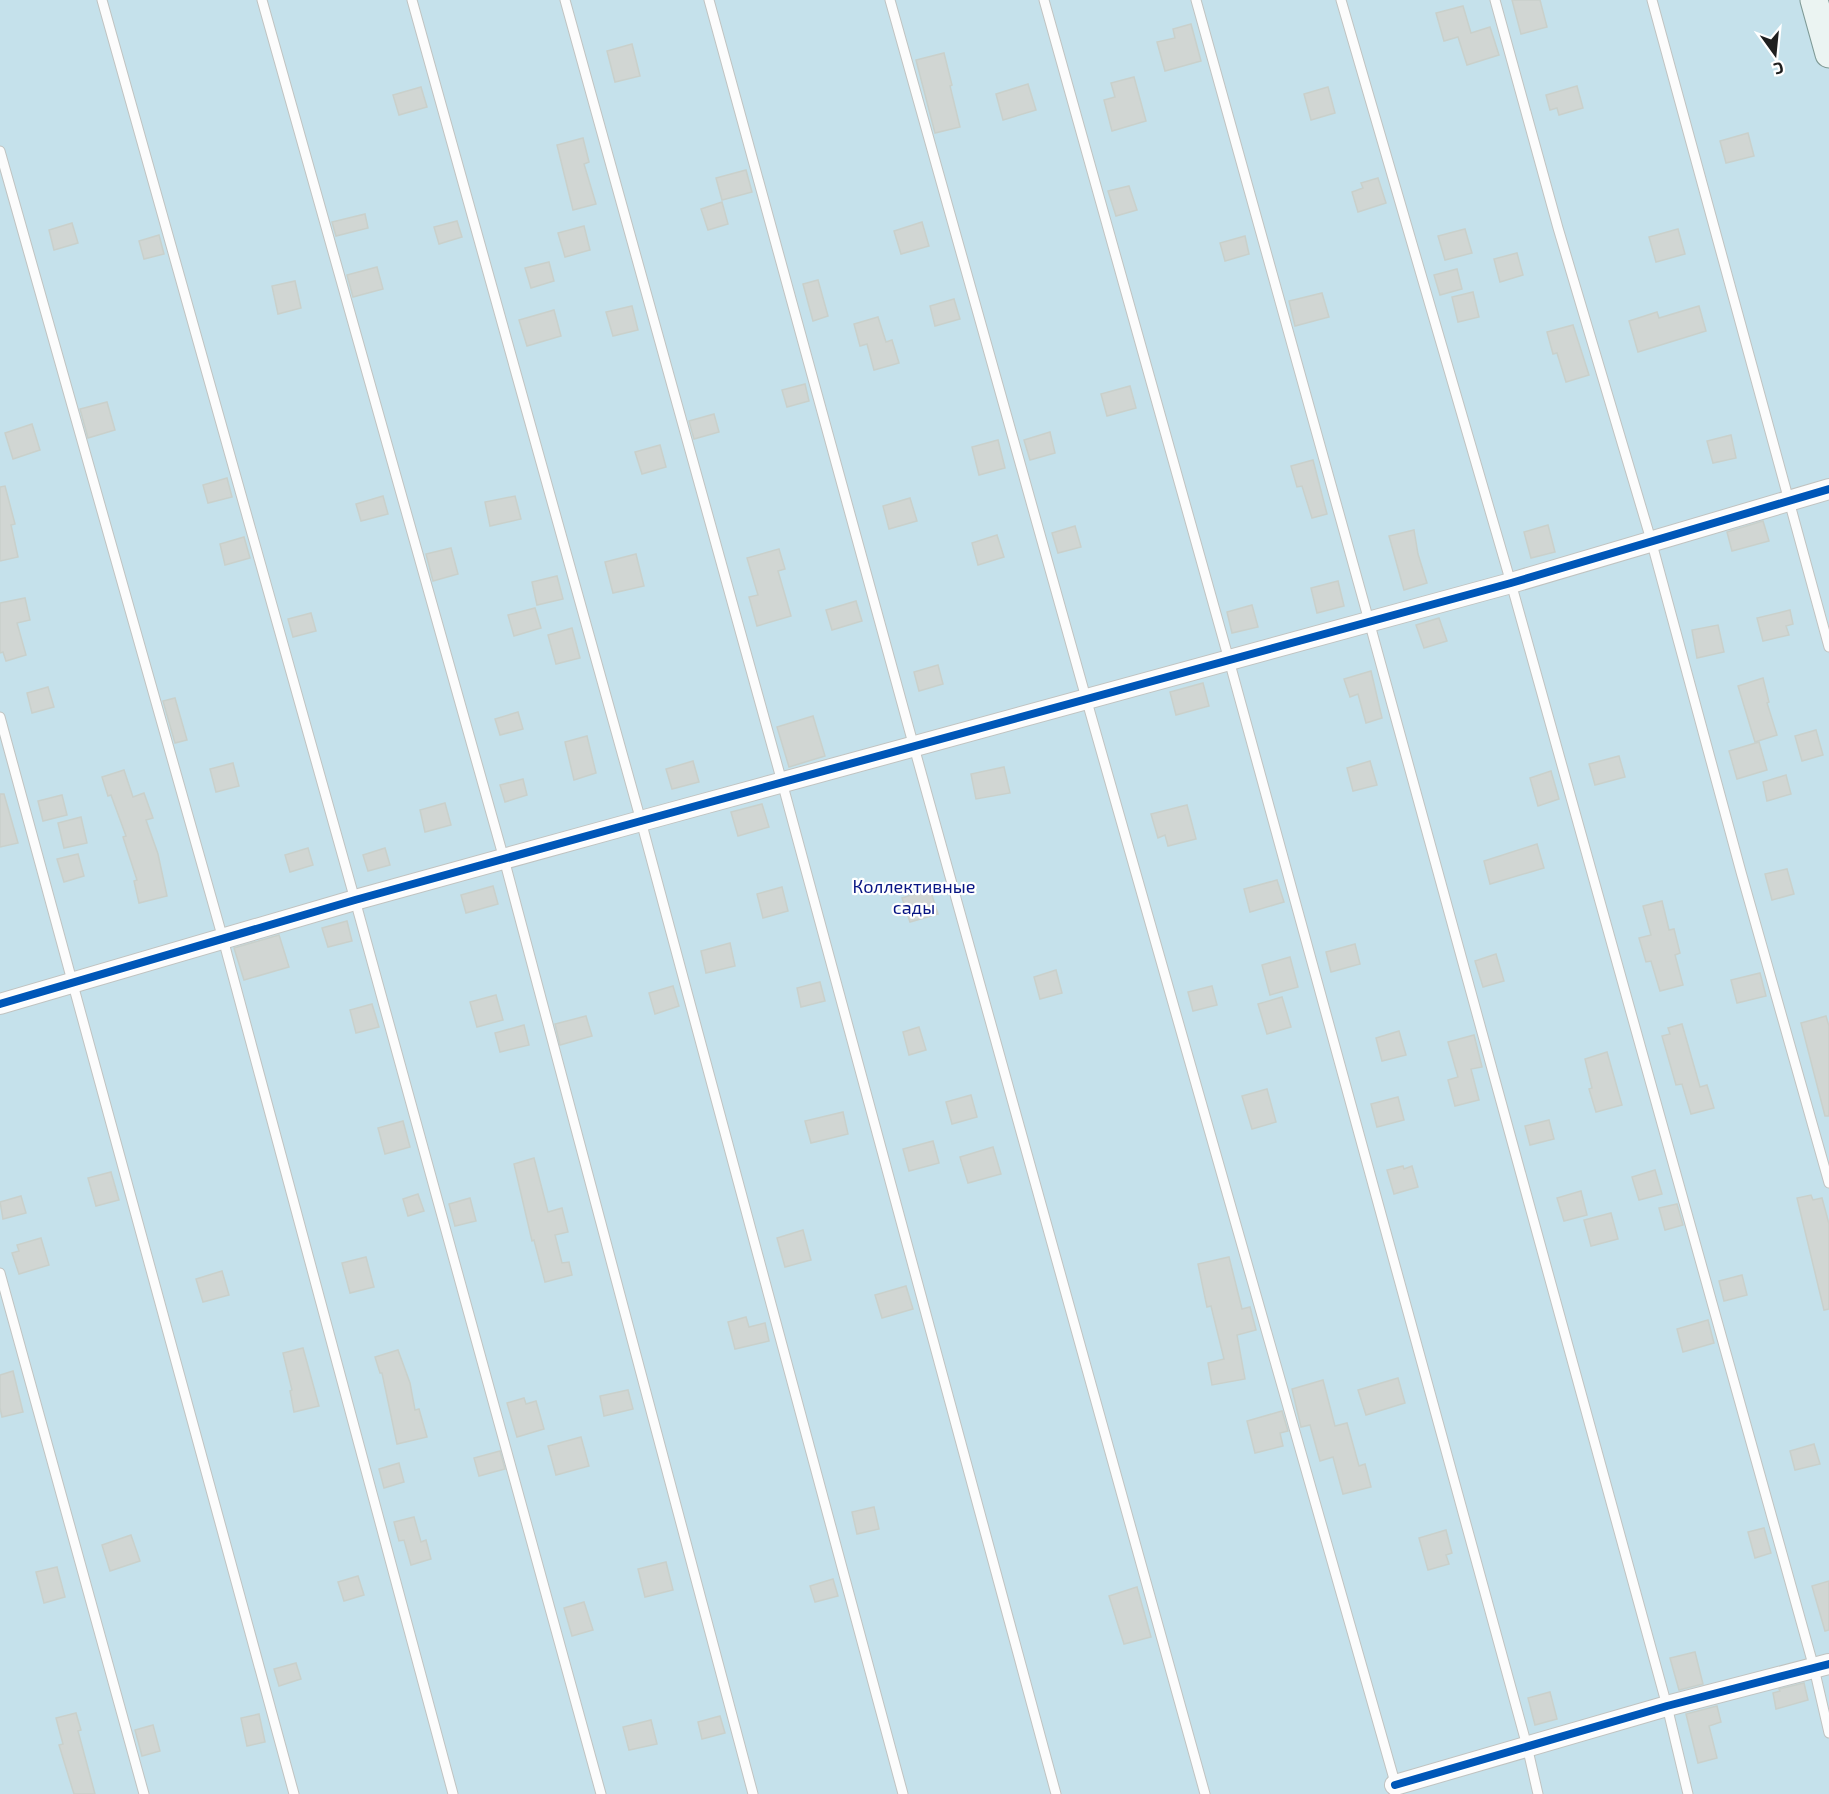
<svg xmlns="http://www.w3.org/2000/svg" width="1829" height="1794" viewBox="0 0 1829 1794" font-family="'Exo 2',sans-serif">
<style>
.grass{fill:#c5e1eb}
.building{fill:#d1d6d3;stroke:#c9d0cb;stroke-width:1.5}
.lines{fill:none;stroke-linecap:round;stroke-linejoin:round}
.service-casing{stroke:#c0c3c1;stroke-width:11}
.minor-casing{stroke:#c0c3c1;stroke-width:22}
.secondary-casing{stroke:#7e9995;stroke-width:29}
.service{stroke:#fcfcfc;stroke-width:9}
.minor{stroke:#fcfcfc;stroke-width:20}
.secondary{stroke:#ebf4f2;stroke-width:27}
.cycleway-casing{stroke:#fff;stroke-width:11}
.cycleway{stroke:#0057b8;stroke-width:8}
.labels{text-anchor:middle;stroke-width:4.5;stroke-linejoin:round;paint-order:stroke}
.park-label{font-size:18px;fill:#071583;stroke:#fff}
</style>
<rect width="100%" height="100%" fill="#e8edea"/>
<rect class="grass" x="0" y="0" width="1829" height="1794"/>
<g class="building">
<path d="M1512 0H1540L1547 27 1521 34Z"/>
<path d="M1463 6 1471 33 1490 27 1499 55 1467 65 1458 37 1444 41 1436 13Z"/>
<path d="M1191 24 1201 61 1165 71 1157 42 1175 38 1173 29Z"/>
<path d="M632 44 640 76 615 82 607 51Z"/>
<path d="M944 53 952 85 950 86 960 127 935 133 916 60Z"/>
<path d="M1134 77 1146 121 1112 131 1104 100 1115 97 1111 83Z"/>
<path d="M1028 84 1036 110 1003 120 996 94Z"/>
<path d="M1577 86 1583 108 1559 115 1557 108 1550 110 1546 95Z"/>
<path d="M421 87 427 107 399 115 393 95Z"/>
<path d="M1328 87 1335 113 1311 120 1304 94Z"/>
<path d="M1748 133 1754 156 1726 163 1720 141Z"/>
<path d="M583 138 589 162 584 164 596 204 573 210 557 145Z"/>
<path d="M746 170 752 192 722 200 716 178Z"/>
<path d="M1378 178 1386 203 1358 212 1352 192 1363 188 1361 183Z"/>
<path d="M1129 186 1137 210 1116 216 1108 191Z"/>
<path d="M722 202 728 224 708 230 701 209Z"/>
<path d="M365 214 368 228 336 236 332 222Z"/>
<path d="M457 221 462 237 439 244 434 227Z"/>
<path d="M922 222 929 246 901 254 894 231Z"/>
<path d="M72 223 78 243 54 250 49 230Z"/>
<path d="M584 226 590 250 565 257 558 233Z"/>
<path d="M1465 229 1472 253 1445 260 1438 236Z"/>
<path d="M1678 229 1685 254 1656 262 1649 237Z"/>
<path d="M159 235 164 254 144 259 139 241Z"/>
<path d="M1245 236 1249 254 1225 261 1220 243Z"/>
<path d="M1517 253 1523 275 1500 282 1494 259Z"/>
<path d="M549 262 554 281 531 288 525 268Z"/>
<path d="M377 267 383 289 353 297 347 275Z"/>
<path d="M1457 269 1462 289 1440 295 1434 275Z"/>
<path d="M818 280 828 316 813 321 803 284Z"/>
<path d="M295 281 301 308 278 314 272 286Z"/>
<path d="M1473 292 1479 317 1458 322 1452 297Z"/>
<path d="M1322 293 1329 317 1295 326 1289 301Z"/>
<path d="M954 299 960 319 935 326 930 306Z"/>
<path d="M632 306 638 330 613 336 606 312Z"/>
<path d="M1699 306 1706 331 1638 352 1629 321 1657 312 1659 318Z"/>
<path d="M554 310 561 336 527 346 519 320Z"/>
<path d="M878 317 886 342 892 340 899 363 874 370 867 344 860 346 854 324Z"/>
<path d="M1573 325 1589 375 1566 382 1557 353 1553 354 1547 332Z"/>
<path d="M805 384 809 401 787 407 782 390Z"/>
<path d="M1130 386 1136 408 1107 416 1101 394Z"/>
<path d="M107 402 115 430 88 438 80 409Z"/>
<path d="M714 414 719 432 694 439 689 421Z"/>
<path d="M32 424 40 450 13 459 5 433Z"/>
<path d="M1050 432 1055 453 1030 460 1024 440Z"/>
<path d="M1731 435 1736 458 1713 463 1707 441Z"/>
<path d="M998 440 1005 468 979 475 972 447Z"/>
<path d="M660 445 666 467 642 474 635 452Z"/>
<path d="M1313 460 1327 514 1312 518 1302 486 1297 487 1291 466Z"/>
<path d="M227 478 232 497 208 503 203 485Z"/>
<path d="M5 486 15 524 11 525 18 557 0 561V487Z"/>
<path d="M383 496 388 514 361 521 356 504Z"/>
<path d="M515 496 521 519 490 526 485 502Z"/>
<path d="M910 498 917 521 889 529 883 506Z"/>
<path d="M1763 521 1769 541 1732 551 1727 532Z"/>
<path d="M1548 525 1555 552 1531 558 1524 532Z"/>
<path d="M1075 526 1081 547 1058 553 1052 533Z"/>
<path d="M1414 530 1418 554 1427 583 1404 590 1389 536Z"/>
<path d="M997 535 1004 557 978 565 972 543Z"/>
<path d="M244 537 250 558 225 565 220 544Z"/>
<path d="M451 548 458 574 433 581 426 554Z"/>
<path d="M779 549 785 569 778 571 791 616 757 626 749 597 758 595 747 558Z"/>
<path d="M636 554 644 586 613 593 605 562Z"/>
<path d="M557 576 563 599 537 605 532 582Z"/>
<path d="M1338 581 1344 606 1317 613 1311 588Z"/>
<path d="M25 598 30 620 17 623 26 655 6 661 3 652 0 653V603Z"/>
<path d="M856 601 862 621 832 630 826 610Z"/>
<path d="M1252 605 1258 627 1232 633 1227 612Z"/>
<path d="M535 608 541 628 514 636 508 615Z"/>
<path d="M1790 610 1793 624 1786 626 1789 635 1763 641 1757 618Z"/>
<path d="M311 613 316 631 293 637 288 619Z"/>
<path d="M1439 618 1447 641 1424 648 1416 625Z"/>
<path d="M1718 625 1724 652 1697 658 1692 630Z"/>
<path d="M572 628 580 658 556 664 548 635Z"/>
<path d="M938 665 943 684 919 691 914 672Z"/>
<path d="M1371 671 1382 718 1366 723 1358 694 1350 697 1344 679Z"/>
<path d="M1763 678 1769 702 1767 703 1777 735 1755 742 1738 686Z"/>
<path d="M1203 683 1209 706 1176 715 1170 692Z"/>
<path d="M48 687 54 707 32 713 27 693Z"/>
<path d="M175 698 187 740 175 743 163 701Z"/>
<path d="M518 712 523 729 500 735 495 719Z"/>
<path d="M813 716 825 756 789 767 777 727Z"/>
<path d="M1816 730 1823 755 1802 761 1795 736Z"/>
<path d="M587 736 596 773 574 780 565 742Z"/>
<path d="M1759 742 1767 770 1737 779 1729 751Z"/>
<path d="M1619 756 1625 777 1595 785 1589 764Z"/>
<path d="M693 761 699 782 672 789 666 769Z"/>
<path d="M1370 761 1377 785 1353 791 1347 768Z"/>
<path d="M233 763 239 786 216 792 210 769Z"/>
<path d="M1004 767 1010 793 976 799 971 774Z"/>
<path d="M124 770 133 797 144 793 153 818 146 820 158 854 167 896 139 903 134 881 137 880 123 837 126 836 111 795 108 796 102 777Z"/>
<path d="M1551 771 1559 799 1538 806 1530 778Z"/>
<path d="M1786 775 1791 794 1767 801 1763 782Z"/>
<path d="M523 779 527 795 505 802 500 785Z"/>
<path d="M0 794H4L18 843 0 847Z"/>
<path d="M62 795 67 815 43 821 38 801Z"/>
<path d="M445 803 451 825 425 832 420 810Z"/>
<path d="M762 804 769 827 738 836 731 812Z"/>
<path d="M1187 805 1196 839 1168 846 1165 835 1158 838 1151 814Z"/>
<path d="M81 817 87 843 64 848 58 823Z"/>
<path d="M1537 844 1544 868 1490 884 1484 861Z"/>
<path d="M308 848 313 865 290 872 285 855Z"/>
<path d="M385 848 390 865 368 871 363 855Z"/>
<path d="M78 854 84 876 64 882 57 859Z"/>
<path d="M1787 869 1794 894 1772 900 1765 874Z"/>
<path d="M1277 880 1284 902 1250 912 1244 889Z"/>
<path d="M493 886 498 904 466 913 461 895Z"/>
<path d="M782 887 788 911 763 918 757 894Z"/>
<path d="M930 889 938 914 910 922 902 898Z"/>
<path d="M1662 901 1669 930 1674 929 1680 953 1675 955 1683 985 1660 991 1651 961 1646 962 1639 938 1651 935 1643 906Z"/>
<path d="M347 921 352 941 328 947 322 928Z"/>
<path d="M279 935 289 967 244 980 234 948Z"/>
<path d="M730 943 735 966 706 973 701 951Z"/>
<path d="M1355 944 1360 964 1331 972 1326 952Z"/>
<path d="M1496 954 1504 981 1483 987 1475 961Z"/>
<path d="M1290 957 1298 987 1270 995 1262 965Z"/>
<path d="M1056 970 1062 993 1040 999 1034 977Z"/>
<path d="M1760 973 1766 996 1737 1003 1731 980Z"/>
<path d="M820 982 825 1001 801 1007 797 988Z"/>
<path d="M673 986 679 1006 655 1014 649 993Z"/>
<path d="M1212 986 1217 1005 1193 1011 1188 992Z"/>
<path d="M496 995 503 1020 477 1027 470 1002Z"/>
<path d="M1282 997 1291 1027 1267 1034 1258 1004Z"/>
<path d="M372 1004 379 1027 356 1033 350 1010Z"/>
<path d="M586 1016 592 1036 560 1045 555 1024Z"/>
<path d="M1826 1016 1829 1026V1116H1825L1801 1023Z"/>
<path d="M1682 1024 1700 1087 1707 1085 1714 1108 1691 1114 1682 1084 1676 1085 1662 1036 1670 1034 1668 1028Z"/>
<path d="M524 1025 529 1045 500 1052 495 1033Z"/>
<path d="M919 1027 926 1050 909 1055 903 1032Z"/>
<path d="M1399 1031 1406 1055 1382 1061 1376 1038Z"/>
<path d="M1474 1035 1482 1067 1471 1069 1479 1100 1455 1106 1448 1080 1458 1077 1448 1042Z"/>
<path d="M1607 1052 1622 1105 1596 1112 1589 1089 1592 1088 1585 1059Z"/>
<path d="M1267 1089 1276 1122 1252 1129 1242 1096Z"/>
<path d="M971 1095 977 1117 952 1124 946 1102Z"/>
<path d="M1398 1097 1404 1120 1377 1127 1371 1104Z"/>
<path d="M843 1112 848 1134 811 1143 805 1121Z"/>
<path d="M1549 1120 1554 1139 1530 1145 1525 1126Z"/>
<path d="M403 1121 410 1147 385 1154 378 1128Z"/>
<path d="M933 1141 939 1163 909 1171 903 1149Z"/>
<path d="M993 1147 1001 1174 968 1183 960 1157Z"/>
<path d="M534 1158 548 1212 562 1208 568 1232 555 1235 562 1263 569 1262 572 1275 545 1282 534 1240 532 1241 514 1164Z"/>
<path d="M1403 1166 1404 1169 1412 1166 1418 1187 1394 1194 1387 1170Z"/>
<path d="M1655 1170 1662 1194 1639 1200 1632 1177Z"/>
<path d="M111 1172 119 1200 96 1206 88 1178Z"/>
<path d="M1581 1191 1587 1215 1564 1221 1557 1198Z"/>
<path d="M418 1194 424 1211 408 1216 403 1199Z"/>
<path d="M1811 1195 1813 1200 1822 1198 1829 1224V1309L1824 1310 1797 1198Z"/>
<path d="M21 1196 26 1213 3 1219 0 1202Z"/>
<path d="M470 1198 476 1221 455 1226 449 1204Z"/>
<path d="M1677 1204 1683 1225 1665 1230 1659 1208Z"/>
<path d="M1611 1213 1618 1239 1591 1246 1584 1220Z"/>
<path d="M803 1230 811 1260 785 1267 777 1238Z"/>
<path d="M41 1238 49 1265 19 1274 12 1253 19 1251 17 1245Z"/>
<path d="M366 1257 374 1287 350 1293 342 1263Z"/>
<path d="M1229 1257 1242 1309 1250 1307 1256 1330 1237 1335 1245 1379 1212 1385 1208 1363 1224 1359 1211 1306 1207 1307 1198 1264Z"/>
<path d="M222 1271 229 1295 203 1302 196 1279Z"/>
<path d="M1742 1275 1747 1295 1724 1301 1719 1281Z"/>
<path d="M906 1286 913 1309 882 1318 875 1295Z"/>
<path d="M746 1317 749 1327 765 1323 769 1341 735 1349 728 1322Z"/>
<path d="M1708 1320 1714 1343 1683 1352 1677 1329Z"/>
<path d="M303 1348 319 1406 294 1412 290 1391 292 1390 283 1353Z"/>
<path d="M398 1350 410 1383 415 1410 419 1409 427 1437 397 1444 382 1373H380L375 1357Z"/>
<path d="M13 1371 23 1412 2 1417 0 1408V1375Z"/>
<path d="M1398 1378 1405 1403 1366 1415 1358 1390Z"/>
<path d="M1323 1380 1335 1426 1347 1423 1359 1466 1365 1464 1371 1487 1343 1494 1333 1457 1320 1461 1310 1425 1301 1427 1292 1389Z"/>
<path d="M628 1390 633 1409 604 1416 600 1396Z"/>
<path d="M524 1398 526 1404 536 1401 544 1429 517 1437 507 1403Z"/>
<path d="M1282 1411 1288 1431 1280 1433 1283 1446 1255 1453 1247 1421Z"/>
<path d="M581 1437 589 1466 556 1475 548 1446Z"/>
<path d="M1814 1444 1820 1464 1795 1470 1790 1451Z"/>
<path d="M500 1451 505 1469 479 1476 474 1458Z"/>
<path d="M399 1463 404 1482 384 1488 379 1469Z"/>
<path d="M874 1507 879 1529 857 1534 852 1512Z"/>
<path d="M414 1517 421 1542 426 1540 431 1559 411 1565 404 1540 399 1541 394 1522Z"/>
<path d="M1764 1528 1771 1553 1755 1558 1748 1532Z"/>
<path d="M1446 1530 1452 1553 1446 1555 1449 1564 1428 1570 1419 1538Z"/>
<path d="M131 1535 140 1561 110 1571 102 1545Z"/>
<path d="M666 1562 673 1590 645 1597 638 1569Z"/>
<path d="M57 1567 65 1597 44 1603 36 1572Z"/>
<path d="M358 1576 364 1595 344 1601 338 1582Z"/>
<path d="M833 1579 838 1596 815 1602 810 1586Z"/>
<path d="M1829 1581V1630L1825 1631 1812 1586Z"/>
<path d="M1137 1587 1151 1637 1124 1644 1109 1596Z"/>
<path d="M584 1602 593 1630 572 1636 564 1608Z"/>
<path d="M1695 1652 1703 1684 1679 1690 1670 1658Z"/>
<path d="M296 1663 301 1679 279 1686 274 1669Z"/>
<path d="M1804 1683 1808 1700 1776 1709 1773 1693 1780 1691 1779 1689Z"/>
<path d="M1550 1692 1557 1719 1535 1725 1528 1698Z"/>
<path d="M1717 1706 1721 1722 1709 1726 1717 1758 1698 1763 1686 1714Z"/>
<path d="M76 1713 81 1730 78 1731 95 1794H74L59 1745 63 1744 56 1718Z"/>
<path d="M259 1714 265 1742 247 1746 241 1718Z"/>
<path d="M720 1716 725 1733 702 1739 698 1722Z"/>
<path d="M651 1720 657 1744 629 1750 623 1727Z"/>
<path d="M153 1725 160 1751 142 1756 135 1730Z"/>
</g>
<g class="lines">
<defs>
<g id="service">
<path d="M102 0 355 900 601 1794"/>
<path d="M262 0 504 859 753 1794"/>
<path d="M412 0 641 821 903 1794"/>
<path d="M565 0 782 782 1056 1794"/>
<path d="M709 0 914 747 1205 1794"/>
<path d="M890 0 1086 698 1396 1786"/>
<path d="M1044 0 1229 660 1527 1746 1538 1794"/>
<path d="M1196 0 1369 621 1667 1706 1688 1794"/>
<path d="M1341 0 1511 583 1814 1668 1829 1733"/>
<path d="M1495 0 1558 228 1651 540 1741 872 1829 1183"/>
<path d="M1652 0 1829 647"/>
<path d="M0 151 223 939 453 1794"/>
<path d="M0 717 294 1794"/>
<path d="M0 1273 144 1794"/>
</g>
<g id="minor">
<path d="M0 1004 355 900 641 821 1511 583 1829 489"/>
<path d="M1395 1785 1667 1706 1829 1664"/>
</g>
<path id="secondary" d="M1814 0 1829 54"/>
</defs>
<use href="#service" class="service-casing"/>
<use href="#minor" class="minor-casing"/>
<use href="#secondary" class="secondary-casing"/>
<use href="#service" class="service"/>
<use href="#minor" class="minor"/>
<use href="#secondary" class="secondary"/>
<defs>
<g id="cycleway">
<path d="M0 1004 355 900 641 821 1511 583 1829 489"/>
<path d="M1395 1785 1667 1706 1829 1664"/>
</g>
</defs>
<use href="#cycleway" class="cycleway-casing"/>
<use href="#cycleway" class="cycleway"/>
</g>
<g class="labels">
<g class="park-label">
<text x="914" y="893">Коллективные<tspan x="914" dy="21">сады</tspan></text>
</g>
</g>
<g transform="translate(1775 54) rotate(165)" stroke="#ffffff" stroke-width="4.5" paint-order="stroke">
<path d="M0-4.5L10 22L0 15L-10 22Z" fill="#1f1f1f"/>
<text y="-9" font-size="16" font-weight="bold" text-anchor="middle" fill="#1f1f1f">С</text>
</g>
</svg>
